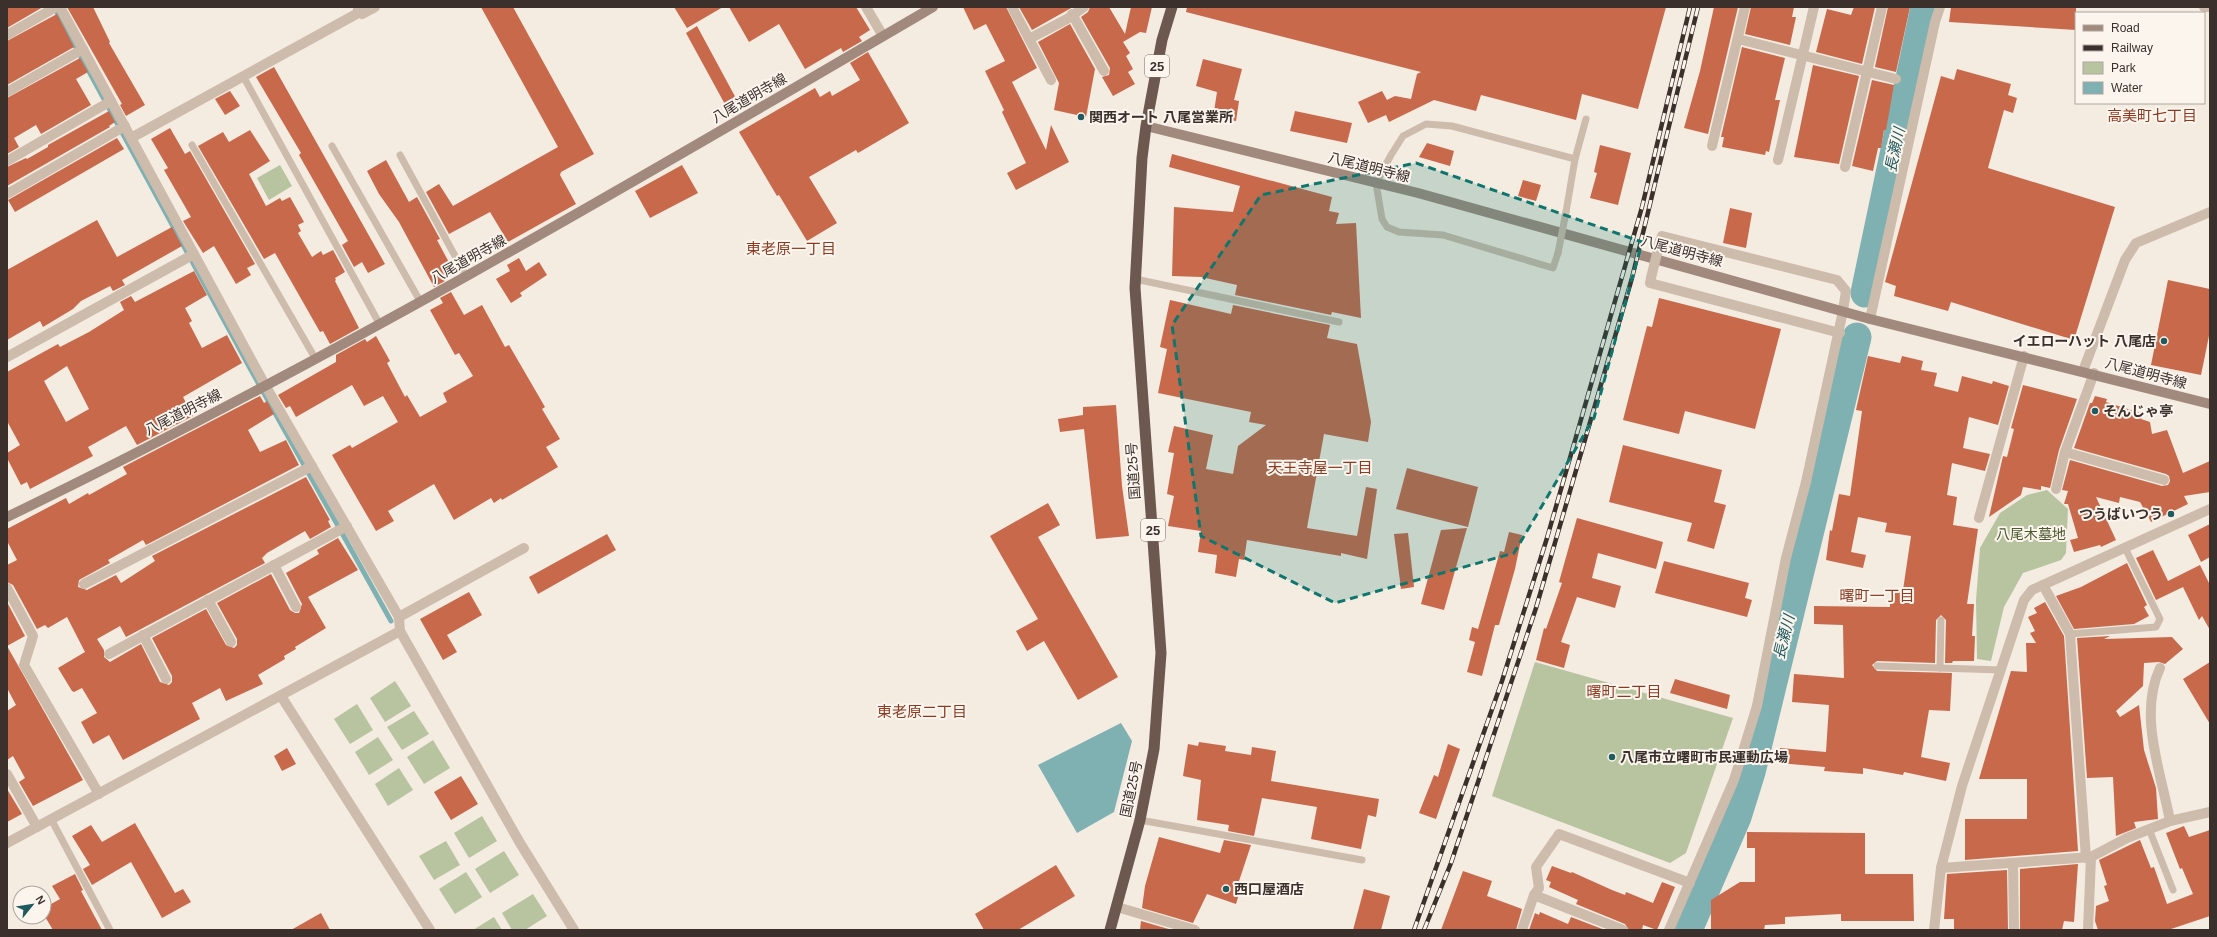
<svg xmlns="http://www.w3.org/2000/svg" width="2217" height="937" viewBox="0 0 2217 937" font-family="Arial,'Noto Sans JP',sans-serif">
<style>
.green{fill:#b8c4a0}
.water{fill:#7fb0b2}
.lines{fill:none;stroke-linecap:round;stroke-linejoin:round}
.stream{stroke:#7fb0b2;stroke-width:5}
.river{stroke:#7fb0b2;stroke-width:29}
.building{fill:#c8694b;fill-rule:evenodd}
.service{stroke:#cdbbac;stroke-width:7}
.minor{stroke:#cdbbac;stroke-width:10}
.tertiary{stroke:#cdbbac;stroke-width:10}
.secondary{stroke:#a18a7d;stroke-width:10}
.trunk{stroke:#6c584f;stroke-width:11}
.rail-casing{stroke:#3b302b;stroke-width:4.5}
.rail{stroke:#fbf5ee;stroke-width:3;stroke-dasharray:9;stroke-linecap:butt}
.service-bridge{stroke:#cdbbac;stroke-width:7}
.minor-bridge{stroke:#cdbbac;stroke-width:10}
.marked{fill:#0f766e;fill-opacity:0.2;stroke:#0f766e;stroke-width:3;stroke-dasharray:8 5;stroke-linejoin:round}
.poi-dot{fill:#1f5a5e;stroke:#fbf5ee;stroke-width:1.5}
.labels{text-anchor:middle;stroke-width:4;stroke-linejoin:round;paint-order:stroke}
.shield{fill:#fbf5ee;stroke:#756b66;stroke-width:1}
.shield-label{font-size:13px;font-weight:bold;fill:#3b302b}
.street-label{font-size:14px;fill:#3b302b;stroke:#fbf5ee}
.poi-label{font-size:14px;font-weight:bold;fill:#3b302b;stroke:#fbf5ee;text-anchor:start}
.park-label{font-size:14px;fill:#4a5a2e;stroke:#fbf5ee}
.neighbourhood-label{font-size:15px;fill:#8c3b22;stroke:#fbf5ee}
.water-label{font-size:15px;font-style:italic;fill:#1f5a5e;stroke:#fbf5ee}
</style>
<rect width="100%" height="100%" fill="#f4ebe1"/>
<g class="green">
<path d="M280 165 292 186 269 200 257 178Z"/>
<path d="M2047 490 2068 509 2066 553 2061 560 2023 573 2004 607 1991 661 1977 659 1976 600 1980 548 2000 513 2027 495Z"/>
<path d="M1535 662 1733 718 1686 853 1670 863 1492 796Z"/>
<path d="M395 681 411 706 385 722 370 698Z"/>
<path d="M357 704 373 730 350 744 334 719Z"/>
<path d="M414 711 429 734 402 750 387 727Z"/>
<path d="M378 737 393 760 369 775 355 752Z"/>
<path d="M433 740 450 768 424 784 407 757Z"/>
<path d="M399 768 413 790 388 806 375 784Z"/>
<path d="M482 816 497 841 469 858 454 833Z"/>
<path d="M446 841 460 865 434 880 419 856Z"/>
<path d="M504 851 519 875 490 893 475 869Z"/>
<path d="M466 872 482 897 455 914 439 889Z"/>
<path d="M533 894 547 916 525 930H512L502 913Z"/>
<path d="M494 917 502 930H473Z"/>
</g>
<path class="water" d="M1121 723 1132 741 1114 812 1077 833 1038 765Z"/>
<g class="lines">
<path class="stream" d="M54 7 251 370 391 621"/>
<g class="river">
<path d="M1865 293 1925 7"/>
<path d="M1688 930 1737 817 1751 772 1857 337"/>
</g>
</g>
<g class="building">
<path d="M7 7H43L7 28Z"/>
<path d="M67 7H93L110 42 109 43 145 105 126 116 120 105 122 104Z"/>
<path d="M481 7H513L594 154 561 172 560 175 576 204 508 242 490 212 449 234 426 192 439 184 453 206 558 147Z"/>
<path d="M674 7H723L687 28Z"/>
<path d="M729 7H856L870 30 859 37 862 41 843 52 841 48 805 69 779 24 749 42Z"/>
<path d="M963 7H1006L1037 68 1012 82 1046 150 1051 125 1069 162 1016 190 1007 173 1026 163 1002 112 1004 110 985 71 1005 61 986 24 974 30Z"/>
<path d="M1019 7H1073L1032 30Z"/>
<path d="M1090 7H1109L1125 34 1131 7H1152L1146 33 1140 32 1123 42 1130 53 1126 56 1133 69 1128 72 1135 84 1113 96 1102 77 1109 75 1110 68 1081 17 1088 12Z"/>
<path d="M1187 7H1666L1638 109 1582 94 1576 120 1481 95 1476 111 1434 100 1389 122 1386 115 1368 123 1358 102 1382 91 1387 100 1395 96 1411 99 1417 74 1421 72 1186 12Z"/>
<path d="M1714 7H1738L1708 134 1684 128 1700 71Z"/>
<path d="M1751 7H1794L1792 17H1796L1790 45 1745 34Z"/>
<path d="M1854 7H1875L1862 64 1816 52 1827 9 1851 15Z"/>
<path d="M1888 7H1910L1896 72 1875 67Z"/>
<path d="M1951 7 2076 8V30L1949 22Z"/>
<path d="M57 14 74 47 7 85V41Z"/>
<path d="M1070 24 1095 69 1086 117 1054 110 1059 83 1038 42Z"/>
<path d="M697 26 738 102 727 108 686 33Z"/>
<path d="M1742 47 1785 58 1775 100H1780L1769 152 1766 151 1765 155 1722 147 1724 137H1721Z"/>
<path d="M868 52 909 123 858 153 856 150 809 177 837 223 807 241 779 195 777 196 739 132 815 88 820 97 830 91 832 96 860 80 850 63Z"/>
<path d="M80 58 88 72 76 79 91 105 41 134 36 125 14 138 19 147 7 154V98Z"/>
<path d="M1203 59 1242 69 1234 100 1239 101 1236 121 1213 118 1217 92 1196 86Z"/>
<path d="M1813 65 1859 76 1839 164 1794 157Z"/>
<path d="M274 67 385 264 368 273 362 262 354 267 342 245 348 241 299 155 301 153 256 77Z"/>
<path d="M1957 69 2011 84 2008 95 2017 98 2013 113 2004 110 1988 168 2115 207 2074 340 1951 302 1948 311 1894 296 1896 286 1885 282 1941 76 1954 80Z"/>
<path d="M1872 80 1894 85 1886 130H1884L1881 148H1878L1873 171 1852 166Z"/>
<path d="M230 91 240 106 225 115 215 99Z"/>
<path d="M109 111 115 122 109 126 110 127 7 186V167L26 158 27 159 48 147V145Z"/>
<path d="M1295 111 1352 123 1347 143 1290 131Z"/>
<path d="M170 128 185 154 190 151 255 264 247 268 251 275 236 284 214 246 203 253 183 221 191 217 164 170 168 168 151 139Z"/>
<path d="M250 130 270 161 249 174 266 206 280 198 282 201 290 197 304 222 298 225 301 231 298 233 312 257 321 251 323 255 333 250 345 272 335 278 336 280 335 281 359 328 330 344 323 331 320 332 275 253 264 259 198 146 223 132 229 142Z"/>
<path d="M117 138 124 149 15 212 8 200Z"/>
<path d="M1427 143 1454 151 1450 166 1419 157Z"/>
<path d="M1600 145 1631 153 1618 205 1590 198 1597 173 1594 172Z"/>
<path d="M1172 154 1332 197 1329 211 1339 213 1336 224 1356 223 1361 318 1332 312 1331 315 1235 295 1237 285 1201 277 1172 276 1174 207 1233 212 1240 186 1169 167Z"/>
<path d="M386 160 409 202 417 197 440 239 437 240 453 270 442 276 445 281 434 287 399 222 379 194 367 171Z"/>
<path d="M682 165 698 193 650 218 635 191Z"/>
<path d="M1523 180 1541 185 1536 201 1518 196Z"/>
<path d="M1730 208 1752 213 1746 248 1723 243Z"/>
<path d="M97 220 117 257 172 227 182 246 122 280 125 285 113 291 110 286 81 301 73 309 43 327 40 321 7 340V270Z"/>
<path d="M519 258 526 271 539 262 547 275 520 293 522 296 511 303 496 279 510 271 507 265Z"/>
<path d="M194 271 207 295 185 308 192 321 189 323 202 348 227 335 242 363 183 397 193 416 137 445 126 426 88 447 93 456 30 489 27 482 21 485 7 458V453L20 445 7 421V372L58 344 60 347 89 332 124 310 120 302 131 296 135 302ZM67 366 89 409 66 422 44 381Z"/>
<path d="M2168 280 2210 289V331L2201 375 2151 365Z"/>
<path d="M451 292 464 315 482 305 505 347 509 345 545 407 542 409 560 439 546 447 558 467 502 500 501 498 494 503 491 498 454 520 434 484 388 511 394 521 376 531 332 455 350 445 352 448 398 422 383 396 364 406 352 385 296 417 290 406 286 408 278 395 336 362V355L365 339 367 342 376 336 390 361 387 363 405 397 407 395 420 417 447 402 443 393 473 376 459 353 455 355 430 310 443 303 440 298Z"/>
<path d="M1659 298 1781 329 1755 429 1685 411 1679 434 1623 420 1647 326 1652 327Z"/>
<path d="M1170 300 1231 314 1233 305 1330 325 1327 338 1357 344 1371 422 1368 442 1324 434 1307 528 1357 536 1366 487 1377 489 1367 559 1341 553V556L1247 540 1244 560 1239 559 1236 577 1215 573 1217 555 1198 552 1201 531 1168 526 1174 496 1167 494 1174 453 1168 452 1174 426 1213 435 1206 469 1233 474 1238 446 1266 425 1249 422 1251 412 1158 393 1167 349 1160 347Z"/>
<path d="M1868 356 1900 363 1902 356 1923 361 1921 370 1937 373 1934 386 1958 392 1962 376 1992 384 1993 381 2009 386 1998 425 1969 417 1963 448 1990 454 1985 471 1952 463 1947 495 1957 497 1953 525 1978 529 1967 604H1974L1972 636H1975L1974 661H1953L1952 663H1945L1946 620 1941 615 1936 620 1935 663 1877 661 1872 665 1877 671 1952 673 1950 711 1929 710 1921 757 1950 763 1946 781 1904 772 1903 775 1863 768V774L1824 771 1825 767 1779 763 1780 748 1826 752 1829 705 1792 702 1794 674 1844 678 1843 625 1814 624V606L1890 607V590H1903L1911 536 1885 532 1887 523 1858 517 1851 552 1866 555 1863 568 1826 560 1830 530 1832 531 1839 494 1850 496 1862 411 1856 410Z"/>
<path d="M2023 385 2077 399 2059 450 2050 488 2041 486V490L2023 487 2021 495 1989 517 2003 456 2007 457 2014 429 2011 428Z"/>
<path d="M260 396 264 403 267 401 274 414 248 430 260 452 286 440 299 465 146 545 143 540 108 560 110 563 79 580 78 587 87 590 116 575 121 583 155 561 152 556 306 477 330 520 328 521 331 527 310 539 305 531 267 553 262 558 265 563 126 637 120 626 97 639 104 650V657L110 662 141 644 160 682 169 685 172 682V676L152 638 206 609 226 645 234 648 237 645V639L217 603 271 574 290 610 295 613H299L302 604 286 573 319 554 317 550 338 538 358 570 308 597 326 628 295 647 296 649 284 656 285 659 258 675 263 684 226 701 220 688 192 703 200 719 123 760 109 735 93 744 81 722 97 713 82 688 74 692 72 691 58 668 85 652 67 617 48 628 45 625 37 629 13 585 7 582V565L17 560 7 541V529L66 498 69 504 88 493 89 495 127 474 123 467Z"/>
<path d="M2095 396 2107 399 2106 402 2143 414 2141 419 2150 422 2152 434 2167 430 2183 473 2210 461V492L2184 496 2188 504 2151 522 2140 502 2120 497 2119 503 2096 497 2116 540 2101 547 2100 545 2074 552 2070 540 2078 538 2068 504H2064L2068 491 2062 490 2070 460 2162 486 2168 485 2170 481 2169 476 2166 474 2074 448 2090 403H2092Z"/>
<path d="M1116 405 1122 486 1129 536 1096 539 1084 429 1060 432 1058 419 1083 415V407Z"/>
<path d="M1623 445 1722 470 1714 502 1726 505 1714 549 1687 541 1692 523 1609 502Z"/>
<path d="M1407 468 1478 487 1468 527 1396 509Z"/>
<path d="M1048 503 1060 525 1038 537 1118 677 1078 700 1044 641 1027 651 1016 631 1038 619 990 536Z"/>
<path d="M1577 518 1663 542 1656 569 1598 553 1592 578 1621 586 1615 608 1577 597 1561 642 1570 645 1564 668 1536 660 1544 628 1546 629 1562 583 1559 582Z"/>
<path d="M2210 524V557L2201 562 2188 535Z"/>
<path d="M1467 528 1444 610 1421 604 1441 530Z"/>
<path d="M1509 532 1522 535 1515 569 1499 625H1495L1482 676 1467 672 1475 642 1469 640 1472 627 1478 629 1500 551 1504 552Z"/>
<path d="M1408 533 1414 587 1401 589 1394 534Z"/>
<path d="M607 534 616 550 538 594 529 577Z"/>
<path d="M2153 550 2168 581 2200 565 2210 585V630L2202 616 2199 620 2183 587 2156 600 2136 558Z"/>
<path d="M1664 561 1749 583 1745 598 1752 600 1747 617 1655 593Z"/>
<path d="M2127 563 2147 605 2144 607 2149 616 2134 624 2074 629 2056 596 2081 587Z"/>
<path d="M469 592 482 615 447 635 457 652 443 660 420 619Z"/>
<path d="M7 602 25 636 7 646 83 780 33 806 19 782 25 778 13 756 7 760V711L16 705 7 688Z"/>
<path d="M2045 602 2064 636 2078 851 1965 860V819H2027V779H1979L2011 671 2027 672 2026 643H2036L2030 633 2035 631 2028 617 2037 613 2034 608Z"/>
<path d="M2110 636 2104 639 2172 637 2183 649 2165 664 2159 662 2144 663 2143 686 2116 711 2120 717 2139 705 2144 750 2156 788 2158 819 2134 822 2136 828 2116 836 2113 777 2087 778 2077 638Z"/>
<path d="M2210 662V724L2183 679Z"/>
<path d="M1675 679 1730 695 1727 709 1670 693Z"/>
<path d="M1199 742 1226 746 1225 751 1251 755 1252 747 1276 751 1271 781 1379 799 1376 817 1368 815 1361 849 1311 839 1317 807 1262 798 1254 836 1228 831 1229 825 1197 820 1201 780 1183 776 1188 744 1198 746Z"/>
<path d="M1448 744 1460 749 1436 819 1419 813 1434 775 1438 777Z"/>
<path d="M287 748 296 764 282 771 274 756Z"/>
<path d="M461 776 478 804 451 820 434 792Z"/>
<path d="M7 789 22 814 7 822Z"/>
<path d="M135 823 175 893 183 889 191 902 162 918 131 862 92 885 83 869 90 865 72 836 91 825 102 842Z"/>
<path d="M2184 826 2189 837 2210 830V916L2168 930H2098L2095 921 2096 906 2109 901 2104 886 2107 885 2099 860 2140 840 2151 868 2154 867 2167 904 2193 894 2182 868 2180 869 2166 833Z"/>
<path d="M1747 832 1865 833V874H1913L1914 921H1841V914L1785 917V924L1765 925 1764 930H1711V900L1740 882H1755V848H1747Z"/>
<path d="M1159 837 1220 853 1224 840 1251 845 1237 887H1241L1236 904 1207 894 1193 923 1142 908 1145 886Z"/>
<path d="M2078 864 2074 922 2064 921 2062 930H2020V869Z"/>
<path d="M1056 865 1075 896 1018 930H984L975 914Z"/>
<path d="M1552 866 1571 873 1572 872 1612 890 1625 895 1626 892 1653 903 1662 882 1675 887 1657 930 1643 925 1642 930H1629L1625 924 1576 904 1578 900 1549 887 1551 882 1546 880Z"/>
<path d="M2007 870 2008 930H1954V919H1944L1947 874Z"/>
<path d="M1463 871 1492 881 1487 896 1522 909 1516 930H1441Z"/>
<path d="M75 874 83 890 81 891 102 930H53L44 915V908L60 899 52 886Z"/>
<path d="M1364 889 1390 896 1381 930H1353Z"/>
<path d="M1540 912 1568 924 1571 917 1605 930H1529L1535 913 1539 915Z"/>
<path d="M321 913 330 930H291Z"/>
<path d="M1141 921 1172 930H1140Z"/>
</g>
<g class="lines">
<g class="service">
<path d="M243 76 379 323"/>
<path d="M192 145 315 358"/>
<path d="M332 146 420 301"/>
<path d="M400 155 466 276"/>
<path d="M1566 212 1575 159 1586 119"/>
<path d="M1558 253 1553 268 1443 235 1399 232 1387 227 1382 219 1376 183 1391 155 1403 136 1426 124 1452 126 1575 159"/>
<path d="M1135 279 1339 322"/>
<path d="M2070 634 2156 627 2160 619 2125 548"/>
<path d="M1877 666 2001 670"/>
<path d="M1940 668 1941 620"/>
<path d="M51 819 110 930"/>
<path d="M1140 820 1362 860"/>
<path d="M2149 829 2173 890"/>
</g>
<g class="minor">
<path d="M60 7 265 385"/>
<path d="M866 7 883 36"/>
<path d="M1012 7 1051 80"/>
<path d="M2204 7H2210"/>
<path d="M358 9 362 14 375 7"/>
<path d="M1072 14 1104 71"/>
<path d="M7 35 56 7"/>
<path d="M1029 39 1067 19 1084 7"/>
<path d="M1738 39 1896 79"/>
<path d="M7 92 83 49"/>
<path d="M131 138 360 12"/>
<path d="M1712 146 1745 7"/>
<path d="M1778 160 1814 7"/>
<path d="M7 161 111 101"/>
<path d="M1845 167 1882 7"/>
<path d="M7 194 125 126"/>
<path d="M1660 241 1662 236 1837 280 1846 291 1843 311"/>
<path d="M1651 278 1650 283 1840 333"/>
<path d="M1870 319 1935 22 1940 7"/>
<path d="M7 357 194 254"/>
<path d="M2083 371 2125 260 2136 243 2210 212"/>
<path d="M2065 452 2164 480"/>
<path d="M2056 489 2065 452 2094 373"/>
<path d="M1979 518 2024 356"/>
<path d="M274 565 296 607"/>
<path d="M84 584 312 466"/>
<path d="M2043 585 2070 634 2086 858"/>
<path d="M7 588 33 636 24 665 99 794"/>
<path d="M208 600 231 642"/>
<path d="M399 617 524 548"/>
<path d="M400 631 520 843 574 930"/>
<path d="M143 635 166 679"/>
<path d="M109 654 347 526"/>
<path d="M2160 668C2138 715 2161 772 2170 821"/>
<path d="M281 696 430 930"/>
<path d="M7 774 37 827"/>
<path d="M2013 863 2014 930"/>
<path d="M1941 868 2091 857 2127 838 2170 821 2210 812"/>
<path d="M1117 907 1195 930"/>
<path d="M1522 930 1534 895"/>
<path d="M1623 930 1534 895 1539 888 1536 867 1559 834 1690 883"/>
<path d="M2088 930 2091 857"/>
</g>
<g class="tertiary">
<path d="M7 843 400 631 399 617 265 385"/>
<path d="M1669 930 1734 780 1757 706 1786 558 1806 482 1843 311"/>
<path d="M1934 930 1941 868 1962 786 2024 600 2032 590 2210 509"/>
</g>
<g class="secondary">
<path d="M1146 126 1418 193 1870 319 2210 404"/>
<path d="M7 517C324 364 629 185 933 7"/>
</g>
<path class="trunk" d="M1110 930 1140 820 1154 749 1161 653 1135 288 1142 158 1146 126 1162 40 1172 7"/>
<defs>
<g id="rail">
<path d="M1414 930 1502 681 1547 538 1642 207 1690 7"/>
<path d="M1424 930 1451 863 1536 608 1632 278 1698 7"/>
</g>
</defs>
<use href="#rail" class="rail-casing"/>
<use href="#rail" class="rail"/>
<path class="service-bridge" d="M1558 253 1566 212"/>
<path class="minor-bridge" d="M1651 278 1660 241"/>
</g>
<path class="marked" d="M1416 163 1642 242 1594 418 1514 553 1335 603 1201 536 1172 325 1261 195Z"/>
<g class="poi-dot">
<circle cx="1081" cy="117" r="4"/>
<circle cx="2164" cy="341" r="4"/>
<circle cx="2095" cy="411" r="4"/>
<circle cx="2171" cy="514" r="4"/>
<circle cx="1612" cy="757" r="4"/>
<circle cx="1226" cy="889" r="4"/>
</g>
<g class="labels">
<g class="shield">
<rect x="1145" y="55" width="24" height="22" rx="3"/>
<rect x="1141" y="519" width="24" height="22" rx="3"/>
</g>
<g class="shield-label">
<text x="1157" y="71">25</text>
<text x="1153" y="535">25</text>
</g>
<g class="street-label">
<text transform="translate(749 98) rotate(-30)" y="5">八尾道明寺線</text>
<text transform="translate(1369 167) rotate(14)" y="5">八尾道明寺線</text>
<text transform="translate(1682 251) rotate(15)" y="5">八尾道明寺線</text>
<text transform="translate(468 259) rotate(-29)" y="5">八尾道明寺線</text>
<text transform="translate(2146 373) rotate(15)" y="5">八尾道明寺線</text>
<text transform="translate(183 412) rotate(-27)" y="5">八尾道明寺線</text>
<text transform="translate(1133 471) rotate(-94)" y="5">国道25号</text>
<text transform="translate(1131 789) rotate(-78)" y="5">国道25号</text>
</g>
<g class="poi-label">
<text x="1089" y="122">関西オート 八尾営業所</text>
<text x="2156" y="346" text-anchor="end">イエローハット 八尾店</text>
<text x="2103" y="416">そんじゃ亭</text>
<text x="2163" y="519" text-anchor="end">つうばいつう</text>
<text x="1620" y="762">八尾市立曙町市民運動広場</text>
<text x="1234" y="894">西口屋酒店</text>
</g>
<g class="park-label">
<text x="2031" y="539">八尾木墓地</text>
</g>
<g class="neighbourhood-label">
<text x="2152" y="121">高美町七丁目</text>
<text x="791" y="254">東老原一丁目</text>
<text x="1320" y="473">天王寺屋一丁目</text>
<text x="1877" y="601">曙町一丁目</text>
<text x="1624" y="697">曙町二丁目</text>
<text x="922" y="717">東老原二丁目</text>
</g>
<g class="water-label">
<text transform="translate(1895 150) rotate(-78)" y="5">長瀬川</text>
<text transform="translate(1784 637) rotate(-76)" y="5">長瀬川</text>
</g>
</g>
<rect width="2217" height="937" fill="none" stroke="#3b302b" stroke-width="16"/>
<rect x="2075" y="12" width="130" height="92" fill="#fbf5ee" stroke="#aea6a0"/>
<rect x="2083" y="25" width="20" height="6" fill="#a18a7d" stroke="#aea6a0"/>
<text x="2111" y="32" font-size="12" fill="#3b302b">Road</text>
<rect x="2083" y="45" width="20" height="6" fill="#3b302b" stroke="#aea6a0"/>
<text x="2111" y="52" font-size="12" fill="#3b302b">Railway</text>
<rect x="2083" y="62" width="20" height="12" fill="#b8c4a0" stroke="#aea6a0"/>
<text x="2111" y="72" font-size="12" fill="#3b302b">Park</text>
<rect x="2083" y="82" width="20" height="12" fill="#7fb0b2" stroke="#aea6a0"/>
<text x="2111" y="92" font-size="12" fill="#3b302b">Water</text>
<g transform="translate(32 905) rotate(60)"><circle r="19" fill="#fbf5ee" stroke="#aea6a0"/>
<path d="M0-3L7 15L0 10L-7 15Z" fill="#1f5a5e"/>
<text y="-6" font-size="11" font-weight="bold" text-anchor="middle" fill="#3b302b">N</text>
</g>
</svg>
